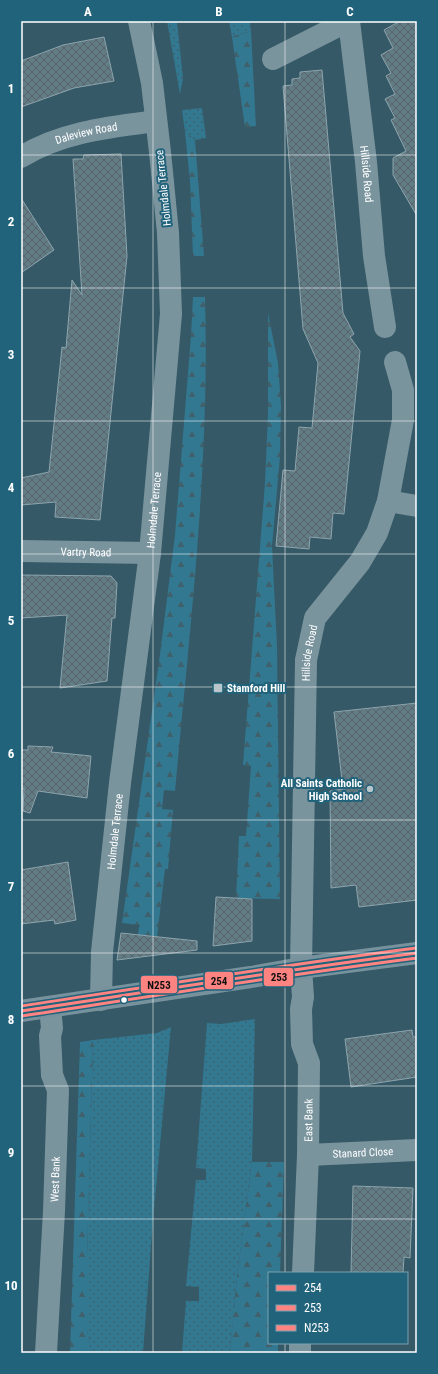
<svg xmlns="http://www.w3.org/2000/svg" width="438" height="1374" viewBox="0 0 438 1374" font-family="'Roboto Condensed',sans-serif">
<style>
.grass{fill:url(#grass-dots)}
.forest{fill:url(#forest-firs)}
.building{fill:url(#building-cross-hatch);stroke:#8da4ad}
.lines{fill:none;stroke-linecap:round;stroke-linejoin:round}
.street{stroke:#7a949e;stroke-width:22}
.primary{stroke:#78929d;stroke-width:22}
.bus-1-casing{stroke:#21637b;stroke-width:6}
.bus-2-casing{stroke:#21637b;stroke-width:6}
.bus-3-casing{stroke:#21637b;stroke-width:6}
.bus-1{stroke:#ff8380;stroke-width:3}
.bus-2{stroke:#ff8380;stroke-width:3}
.bus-3{stroke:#ff8380;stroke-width:3}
.grid{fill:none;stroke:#fff;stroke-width:1;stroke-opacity:0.55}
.poi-dot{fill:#b8c5ca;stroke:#21637b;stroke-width:1.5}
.bus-dot{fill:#fff;stroke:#21637b;stroke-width:1.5}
.labels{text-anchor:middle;stroke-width:4;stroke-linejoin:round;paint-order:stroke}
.street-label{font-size:11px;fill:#fff;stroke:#21637b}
.poi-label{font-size:11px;font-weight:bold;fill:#fff;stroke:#21637b;text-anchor:start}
.line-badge{stroke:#21637b;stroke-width:1.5}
.pale-badge-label{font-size:11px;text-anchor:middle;font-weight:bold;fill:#111}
.neatline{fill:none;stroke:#fff;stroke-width:1.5}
.grid-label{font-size:13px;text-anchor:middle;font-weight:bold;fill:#fff}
</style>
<defs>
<pattern id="grass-dots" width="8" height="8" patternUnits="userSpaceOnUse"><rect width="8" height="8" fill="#327891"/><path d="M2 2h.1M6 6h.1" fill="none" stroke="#40606b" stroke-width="1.8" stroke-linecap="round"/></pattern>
<pattern id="forest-firs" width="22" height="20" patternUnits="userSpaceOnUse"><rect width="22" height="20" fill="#327891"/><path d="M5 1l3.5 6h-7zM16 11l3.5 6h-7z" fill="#40606b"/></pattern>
<pattern id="building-cross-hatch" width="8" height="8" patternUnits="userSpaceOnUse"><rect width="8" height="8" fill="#627c86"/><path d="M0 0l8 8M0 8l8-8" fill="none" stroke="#576469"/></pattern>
</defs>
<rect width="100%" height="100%" fill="#355967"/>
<g class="grass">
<path d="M167 21H177L183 79 180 94Z"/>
<path d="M229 21H250L251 31 232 37Z"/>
<path d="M202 108 206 138 195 140 185 132 182 110Z"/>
<path d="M255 1019 252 1162 237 1277 230 1353H182L186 1301H199V1287L186 1286 196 1180H206V1169L196 1168 207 1023 221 1024Z"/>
<path d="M171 1027 153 1220 143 1353H92L87 1331V1257L93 1040 157 1033Z"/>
</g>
<g class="forest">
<path d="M251 31 256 126 245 127 232 37Z"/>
<path d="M185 132 195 140 204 256H193L190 181Z"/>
<path d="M193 297H205C210 462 190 627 175 791L164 790 162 809 173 810 168 869H165L157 937 138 935 139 925 122 923 159 662 175 535 191 336Z"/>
<path d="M268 313 278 363 281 406 280 457 272 546 277 646 280 899 236 898 239 836H246L251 766 243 765 265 483 268 414Z"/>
<path d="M93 1040 87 1257V1331L92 1353H70L80 1042Z"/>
<path d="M252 1162H284L280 1273H269V1343H278V1353H230L237 1277Z"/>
</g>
<g class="building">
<path d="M400 21H417V216L393 175V158L406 151 391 120 395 118 385 99 395 94 386 76 391 73 381 55 393 48 384 30Z"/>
<path d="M104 37 114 81 74 88 21 107V61L63 45Z"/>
<path d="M322 70 343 313 354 334 350 337 360 351 344 514 333 513 331 539 310 537 309 549 276 546 283 470 295 471 299 427 312 428 318 363 303 329 283 86 292 85V79L300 78V72Z"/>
<path d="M121 154 127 256 100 520 55 517 56 502 21 505V478L49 472 62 347 66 348 72 280 82 295 73 159H83L84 155Z"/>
<path d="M21 198 54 250 21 273Z"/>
<path d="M21 575 111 576 117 583 115 618H112L107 681 60 688 67 615 21 618Z"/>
<path d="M417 703V900L359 907 356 885 331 888 330 791 343 789 334 712Z"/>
<path d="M28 746 53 747 51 752 91 756 87 798 38 791 30 813 23 811 24 789 21 788V750H28Z"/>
<path d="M68 862 76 920 55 924 54 920 21 924V870Z"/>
<path d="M216 897 252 899V941L213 946Z"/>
<path d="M121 933 197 941V950L117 960Z"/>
<path d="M412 1030 413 1037H417V1077L351 1087 345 1039Z"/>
<path d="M353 1186 413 1188 410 1258 404 1257 403 1273H351Z"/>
</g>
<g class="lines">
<g class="street">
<path id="s1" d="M349 21 366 162 374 256 385 327"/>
<path d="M273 59 348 21"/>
<path id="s2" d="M21 157C61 132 110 127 156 121"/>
<path d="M388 501 417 506"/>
<path id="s3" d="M21 551 150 553"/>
<path id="s4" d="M101 1000 102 952 120 783 150 553 171 314 168 233 160 152 152 83 139 21"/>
<path id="s5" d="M308 1155 417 1150"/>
<path id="s6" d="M303 1273 308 1155 309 1063 302 1044 301 1009 303 997 301 968 306 660 315 618 360 562 377 533 388 501 403 420V390L395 362"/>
<path id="s7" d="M46 1353 54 1211 58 1090 52 1075 50 1036 52 1028 50 1007"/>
<path d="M300 1353V1343"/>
</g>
<path class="primary" d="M21 1011 251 977 301 968 417 953"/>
<defs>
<path id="bus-1" d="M21 1011C153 991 285 970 417 953"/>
<path id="bus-2" d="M22 1016C153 996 285 975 417 958"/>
<path id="bus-3" d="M21 1006C153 986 284 965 416 948"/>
</defs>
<use href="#bus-1" class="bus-1-casing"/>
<use href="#bus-2" class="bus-2-casing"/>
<use href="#bus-3" class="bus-3-casing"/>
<use href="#bus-1" class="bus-1"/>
<use href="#bus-2" class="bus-2"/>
<use href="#bus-3" class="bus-3"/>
</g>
<path class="grid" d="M153 21V1353M285 21V1273M21 155H417M21 288H417M21 421H417M21 554H417M21 687H417M21 820H417M21 953H417M21 1086H417M21 1219H417M285 1343V1353"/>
<g class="poi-dot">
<rect x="213" y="683" width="10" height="10" rx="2"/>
<circle cx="370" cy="789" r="4"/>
</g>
<circle class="bus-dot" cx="124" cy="1000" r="3.5"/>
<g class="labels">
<g class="street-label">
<text dy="4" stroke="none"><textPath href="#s2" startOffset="70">Daleview Road</textPath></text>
<text dy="4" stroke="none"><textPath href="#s1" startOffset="154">Hillside Road</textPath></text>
<text transform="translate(163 188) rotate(-96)" y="4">Holmdale Terrace</text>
<text dy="4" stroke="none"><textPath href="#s4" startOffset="493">Holmdale Terrace</textPath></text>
<text dy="4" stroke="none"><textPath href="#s3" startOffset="65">Vartry Road</textPath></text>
<text dy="4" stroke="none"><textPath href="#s6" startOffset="622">Hillside Road</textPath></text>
<text dy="4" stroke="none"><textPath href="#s4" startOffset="169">Holmdale Terrace</textPath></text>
<text dy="4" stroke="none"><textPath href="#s6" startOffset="153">East Bank</textPath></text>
<text dy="4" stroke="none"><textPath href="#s5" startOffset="55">Stanard Close</textPath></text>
<text dy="4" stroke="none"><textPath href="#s7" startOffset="174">West Bank</textPath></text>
</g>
<g class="poi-label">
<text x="227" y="692">Stamford Hill</text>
<text x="362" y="787" text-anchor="end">All Saints Catholic<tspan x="362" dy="13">High School</tspan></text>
</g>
</g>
<g class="line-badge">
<rect x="263" y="967" width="31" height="20" rx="4" fill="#ff8380"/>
<rect x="204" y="971" width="30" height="19" rx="4" fill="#ff8380"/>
<rect x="140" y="975" width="38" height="19" rx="4" fill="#ff8380"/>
</g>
<g class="pale-badge-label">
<text x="279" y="981">253</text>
<text x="219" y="985">254</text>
<text x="159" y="989">N253</text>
</g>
<rect width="438" height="1374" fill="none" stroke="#21637b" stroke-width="44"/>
<rect x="268" y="1272" width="140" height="72" fill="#21637b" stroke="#7aa1b0"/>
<rect x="276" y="1285" width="20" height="6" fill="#ff8380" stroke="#7aa1b0"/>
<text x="304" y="1292" font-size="12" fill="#ffffff">254</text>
<rect x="276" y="1305" width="20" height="6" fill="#ff8380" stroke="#7aa1b0"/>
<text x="304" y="1312" font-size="12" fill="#ffffff">253</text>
<rect x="276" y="1325" width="20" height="6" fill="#ff8380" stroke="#7aa1b0"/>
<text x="304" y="1332" font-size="12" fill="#ffffff">N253</text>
<rect x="22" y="22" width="394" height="1330" class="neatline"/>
<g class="grid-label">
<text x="88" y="16">A</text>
<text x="219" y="16">B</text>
<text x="350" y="16">C</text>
<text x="11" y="93">1</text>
<text x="11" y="226">2</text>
<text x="11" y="359">3</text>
<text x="11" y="492">4</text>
<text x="11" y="625">5</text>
<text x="11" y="758">6</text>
<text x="11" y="891">7</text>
<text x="11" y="1024">8</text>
<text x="11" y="1157">9</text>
<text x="11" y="1290">10</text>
</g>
</svg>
